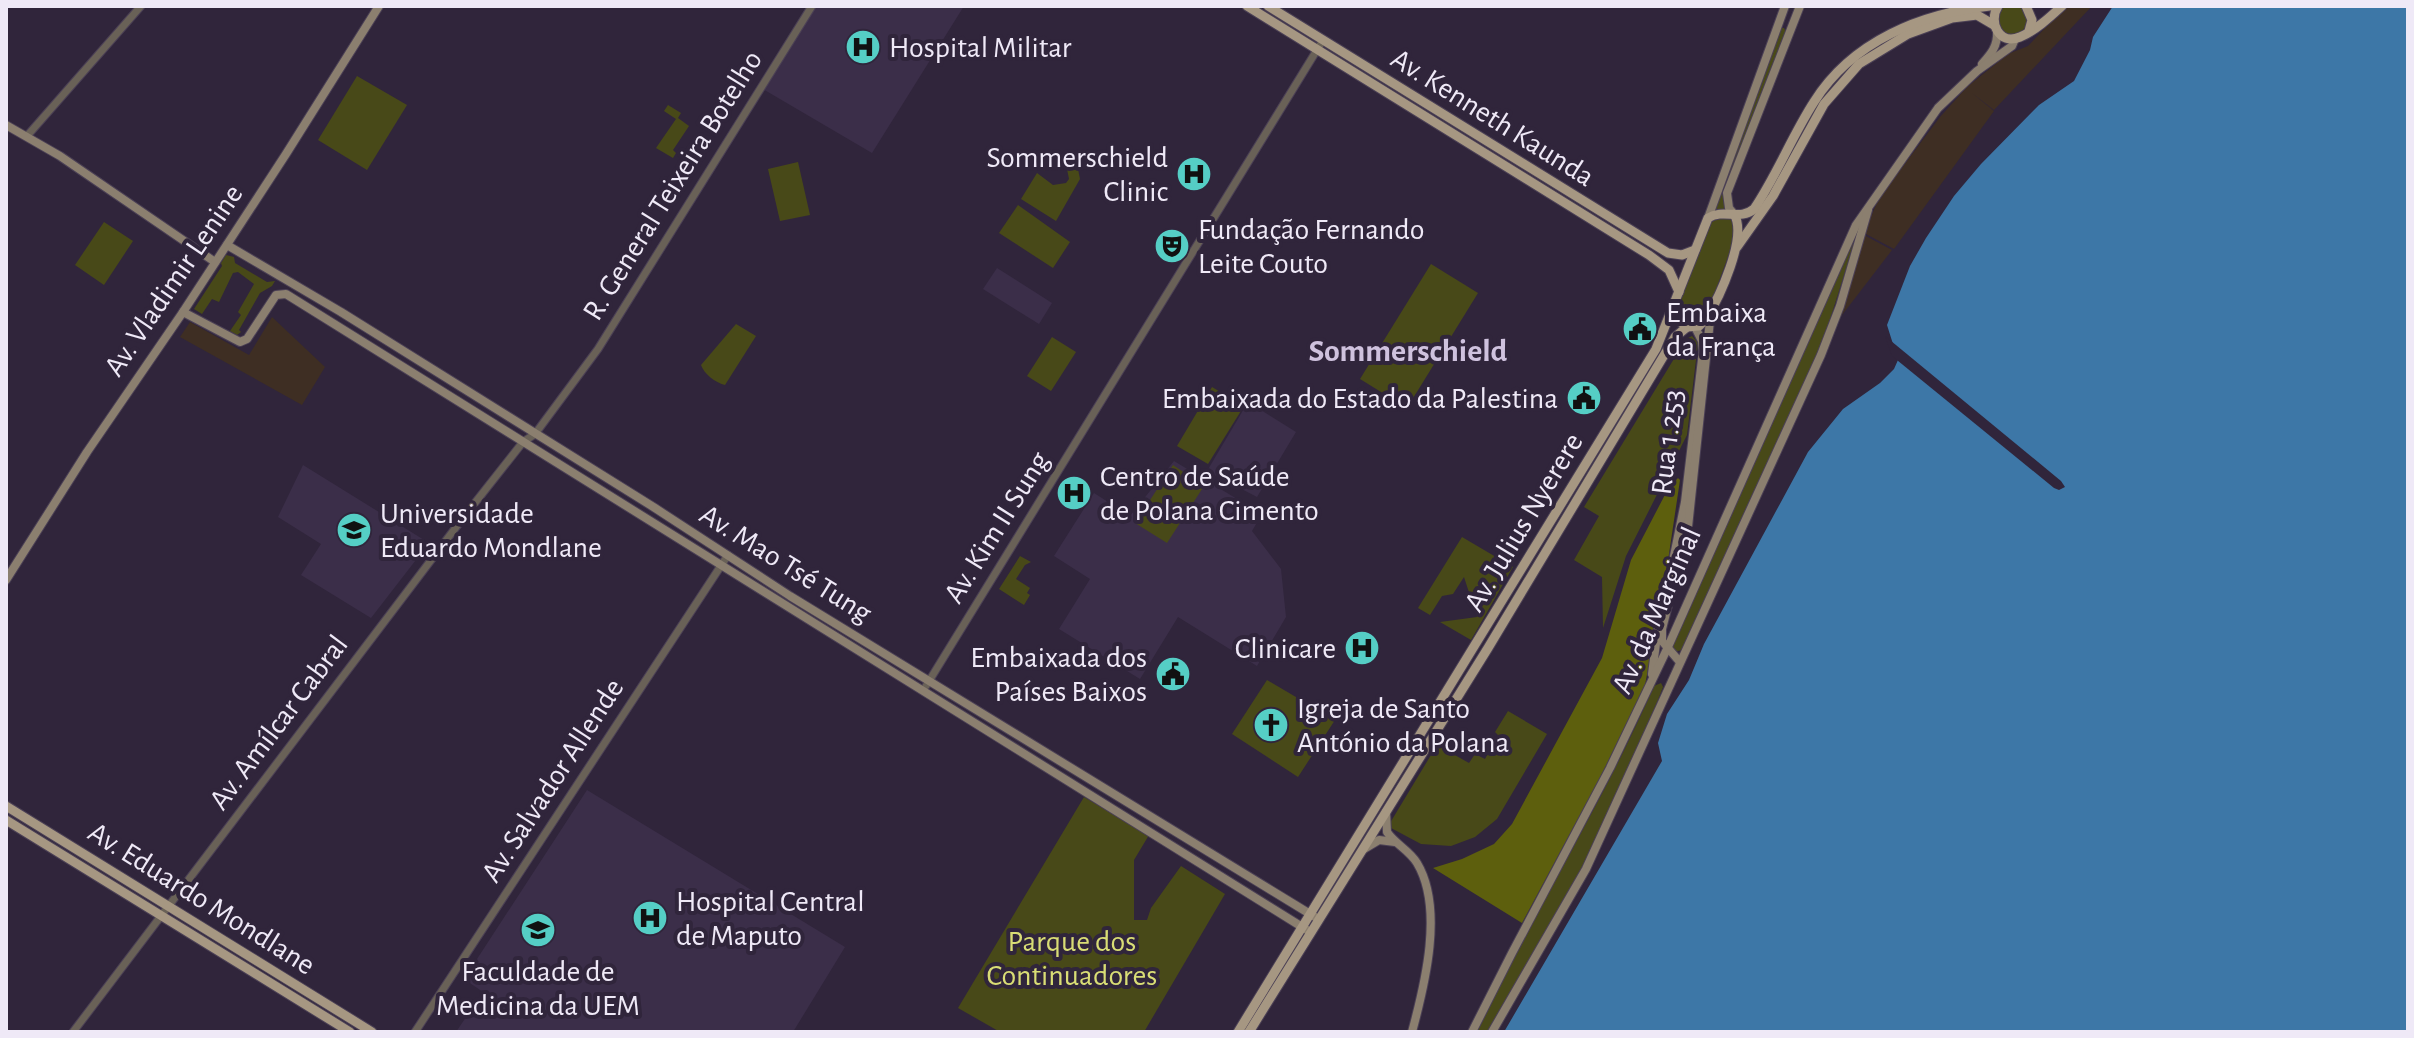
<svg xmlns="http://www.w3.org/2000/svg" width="2414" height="1038" viewBox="0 0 2414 1038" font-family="'Alegreya Sans',sans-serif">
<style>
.commercial{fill:#3e2e23}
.built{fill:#3b2e49}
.green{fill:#484918}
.forest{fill:#5d5f0d}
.water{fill:#3d77a7}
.pier{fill:#30253b}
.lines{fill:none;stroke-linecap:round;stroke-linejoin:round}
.tertiary-casing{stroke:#4b4055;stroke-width:9}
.secondary-casing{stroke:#4b4055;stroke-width:10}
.primary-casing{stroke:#4b4055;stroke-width:11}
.tertiary{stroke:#696157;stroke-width:7}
.secondary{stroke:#8b7f6f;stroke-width:8}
.primary{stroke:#a69782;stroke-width:9}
.labels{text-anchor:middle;stroke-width:8;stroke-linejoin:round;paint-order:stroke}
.poi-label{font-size:30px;fill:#efe9f7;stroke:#30253b;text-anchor:start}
.street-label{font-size:30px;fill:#efe9f7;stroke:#30253b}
.park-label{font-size:30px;fill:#d9dd75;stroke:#30253b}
.neighbourhood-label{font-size:32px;font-weight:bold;fill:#cfc2de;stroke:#30253b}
</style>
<rect width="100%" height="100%" fill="#30253b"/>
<g class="commercial">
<path d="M2066 6H2092L1994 110 1972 93 1994 111 1894 249 1864 233 1879 198 1940 117 1967 87 2008 54 2028 46Z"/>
<path d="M1864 235 1892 250 1839 319Z"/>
<path d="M272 317 325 367 302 405 180 337 190 322 249 355Z"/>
</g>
<g class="built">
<path d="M813 6H964L872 153 761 88Z"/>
<path d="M997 268 1052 303 1039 324 983 289Z"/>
<path d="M1248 402 1296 432 1257 497 1207 471Z"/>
<path d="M1174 461 1262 514 1252 531 1281 569 1286 617 1257 666 1178 617 1140 679 1059 629 1090 579 1054 556 1094 493 1130 516Z"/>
<path d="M303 465 429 543 371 618 301 575 321 544 278 517Z"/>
<path d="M587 790 845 947 793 1032H456L483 992 464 979Z"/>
</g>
<g class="green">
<circle cx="2012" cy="20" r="15"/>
<path d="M1779 28H1784L1786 32 1724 197 1726 210 1712 212Z"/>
<path d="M357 76 407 105 367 170 318 140Z"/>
<path d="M668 105 681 113 678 118 689 126 673 150 676 153 673 158 656 148 676 119 664 111Z"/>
<path d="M1048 151 1078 169 1080 179 1056 221 1021 199 1037 173 1053 185 1066 183 1069 179 1067 169 1054 163 1044 171 1038 168Z"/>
<path d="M798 162 810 215 780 221 768 169Z"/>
<path d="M1018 205 1070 242 1053 268 999 233Z"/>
<path d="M1718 217 1731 218 1736 235 1707 314 1702 321 1690 326 1678 316 1680 300 1710 224Z"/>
<path d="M104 222 133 241 104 285 75 265Z"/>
<path d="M1858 231 1820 351 1682 650 1674 652 1671 645Z"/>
<path d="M226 255 234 257 235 263 267 282 275 281 272 286 260 293 239 330 241 332 237 335 230 331 241 315 238 312 254 284 238 272 233 273 219 302 212 299 202 314 194 309 222 266 221 263Z"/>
<path d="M1431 264 1478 293 1407 408 1360 379Z"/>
<path d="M736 324 756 336 725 385C716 383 704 374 701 365Z"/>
<path d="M1692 336 1698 343 1687 435 1626 556 1603 628 1602 577 1574 560 1599 516 1584 507 1686 339Z"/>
<path d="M1052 337 1076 352 1051 391 1027 376Z"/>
<path d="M1212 387 1244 406 1208 464 1177 446Z"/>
<path d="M1173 465 1204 486 1167 543 1135 523Z"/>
<path d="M1462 537 1513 567 1471 640 1440 622 1477 617 1464 577 1453 594 1442 596 1430 615 1418 608Z"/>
<path d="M1020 556 1031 562 1025 565 1016 579 1030 588 1027 593 1030 595 1024 605 999 589Z"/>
<path d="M1267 680 1335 720 1298 777 1232 734Z"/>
<path d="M1661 683 1663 687 1658 700 1580 876 1489 1032H1475C1532 915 1602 805 1654 686Z"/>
<path d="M1508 711 1547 734 1497 819 1475 837 1451 846 1421 844 1391 828 1390 823 1437 745 1469 763 1475 754 1485 759 1498 735 1495 732Z"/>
<path d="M1084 797 1149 835 1134 860V920H1147L1151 908 1181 866 1225 894 1144 1032H1000L958 1008Z"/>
</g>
<path class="forest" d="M1678 478 1680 480 1666 574 1645 685 1601 776 1522 923 1433 868 1462 859 1494 844 1512 824 1602 658 1631 560 1669 487Z"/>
<path class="water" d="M2113 6H2408V1032H1504L1662 761 1658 743 1667 714 1689 680 1704 644 1808 452 1843 409 1880 383 1894 369 1898 360 1887 325 1910 266 1926 238 1954 196 1981 164 2039 105 2074 81 2090 50 2093 37Z"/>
<path class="pier" d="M1885 336 2061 481 2065 487 2059 490 2054 488 1892 356Z"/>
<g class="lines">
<defs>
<g id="tertiary">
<path d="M27 136 141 6"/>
<path d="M926 686 1320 45"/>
<path d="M73 1032 463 518 523 442 535 434 598 349 812 6"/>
<path d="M415 1032 728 555"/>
</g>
<g id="secondary">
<path d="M1982 64C1991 54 1998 46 1997 31"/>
<path d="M6 125 60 156 215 262"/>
<path d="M1734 214 1729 208 1727 193 1800 6"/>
<path d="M1708 218 1785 6"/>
<path d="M227 245 341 312 655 508 790 596 1315 917"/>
<path d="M183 312 240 342 247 339 276 295 286 294 1307 930"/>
<path d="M6 580 87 452 183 312 286 154 379 6"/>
<path d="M1665 600 1685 502 1703 351 1702 341 1695 327"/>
<path d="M1679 661 1662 641V629L1688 527 1711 311"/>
<path d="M1652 674 1658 628"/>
<path d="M1386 812 1387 832C1395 844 1409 850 1417 863 1444 908 1425 984 1412 1032"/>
<path d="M1364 849 1379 840 1395 842"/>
<path d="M1472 1032 1512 953 1610 768 1667 649 1856 225 1938 108 1977 71 2012 46 2015 39"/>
<path d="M1492 1032 1586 869 1821 355 1840 306 1868 210"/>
</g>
<g id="primary">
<path d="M1247 6 1649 255 1669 270 1679 292"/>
<path d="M1268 6 1668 253 1682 255 1695 250"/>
<path d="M1998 6C1988 22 1999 46 2020 37 2035 31 2050 17 2062 6"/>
<path d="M2026 6 2032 20 2029 31"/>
<path d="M1737 247 1773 196 1824 104 1859 64 1908 34 1952 18 1977 15 1994 25"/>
<path d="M1673 311 1676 318 1687 327 1699 326 1706 319C1719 298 1748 237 1734 214"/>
<path d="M6 806 372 1032"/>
<path d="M6 820 350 1032"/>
<path d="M1238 1032 1656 349 1708 218C1724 208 1740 221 1754 209 1777 175 1792 136 1814 102 1852 41 1922 13 1990 6"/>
<path d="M1249 1032 1488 648 1675 337 1687 327"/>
</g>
</defs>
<use href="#tertiary" class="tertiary-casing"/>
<use href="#secondary" class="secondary-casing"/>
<use href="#primary" class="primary-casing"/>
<use href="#tertiary" class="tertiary"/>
<use href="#secondary" class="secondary"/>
<use href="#primary" class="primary"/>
</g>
<defs>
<symbol id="hospital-disc" viewBox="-11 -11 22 22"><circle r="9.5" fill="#55cec5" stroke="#30253b"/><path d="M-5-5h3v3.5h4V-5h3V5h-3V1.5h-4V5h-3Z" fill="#111"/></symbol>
<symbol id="theatre-disc" viewBox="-11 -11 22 22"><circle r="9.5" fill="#55cec5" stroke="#30253b"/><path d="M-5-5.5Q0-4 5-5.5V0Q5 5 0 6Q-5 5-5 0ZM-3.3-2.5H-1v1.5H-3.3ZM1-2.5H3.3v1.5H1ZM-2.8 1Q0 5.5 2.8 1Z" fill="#111"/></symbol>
<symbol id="civic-disc" viewBox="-11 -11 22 22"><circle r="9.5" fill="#55cec5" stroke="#30253b"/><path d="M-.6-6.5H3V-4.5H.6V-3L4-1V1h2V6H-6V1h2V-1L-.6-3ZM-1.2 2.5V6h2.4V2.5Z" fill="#111"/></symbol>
<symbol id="university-disc" viewBox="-11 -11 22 22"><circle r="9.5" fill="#55cec5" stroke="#30253b"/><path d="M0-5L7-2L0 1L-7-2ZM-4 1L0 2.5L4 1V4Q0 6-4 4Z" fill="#111"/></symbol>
<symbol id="church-disc" viewBox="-11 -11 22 22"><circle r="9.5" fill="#55cec5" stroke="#30253b"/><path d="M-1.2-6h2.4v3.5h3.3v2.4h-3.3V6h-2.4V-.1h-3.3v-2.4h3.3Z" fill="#111"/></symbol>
</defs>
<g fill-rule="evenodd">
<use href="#hospital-disc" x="843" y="27" width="40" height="40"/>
<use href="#hospital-disc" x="1174" y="154" width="40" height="40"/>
<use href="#theatre-disc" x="1152" y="226" width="40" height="40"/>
<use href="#civic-disc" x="1620" y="309" width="40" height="40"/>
<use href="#civic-disc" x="1564" y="378" width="40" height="40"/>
<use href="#hospital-disc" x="1054" y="473" width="40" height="40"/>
<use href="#university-disc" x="334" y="510" width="40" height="40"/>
<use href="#hospital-disc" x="1342" y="628" width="40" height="40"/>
<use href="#civic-disc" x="1153" y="654" width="40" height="40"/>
<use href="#church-disc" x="1251" y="705" width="40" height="40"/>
<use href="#hospital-disc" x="630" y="898" width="40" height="40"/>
<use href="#university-disc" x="518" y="910" width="40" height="40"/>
</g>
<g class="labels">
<g class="poi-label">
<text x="889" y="57">Hospital Militar</text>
<text x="1168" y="167" text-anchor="end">Sommerschield<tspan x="1168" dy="34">Clinic</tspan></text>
<text x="1198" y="239">Fundação Fernando<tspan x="1198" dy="34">Leite Couto</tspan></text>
<text x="1666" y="322">Embaixa<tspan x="1666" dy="34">da França</tspan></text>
<text x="1558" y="408" text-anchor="end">Embaixada do Estado da Palestina</text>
<text x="1100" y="486">Centro de Saúde<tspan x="1100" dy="34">de Polana Cimento</tspan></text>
<text x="380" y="523">Universidade<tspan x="380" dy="34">Eduardo Mondlane</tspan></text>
<text x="1336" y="658" text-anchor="end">Clinicare</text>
<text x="1147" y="667" text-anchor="end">Embaixada dos<tspan x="1147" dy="34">Países Baixos</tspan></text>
<text x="1297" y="718">Igreja de Santo<tspan x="1297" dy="34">António da Polana</tspan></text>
<text x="676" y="911">Hospital Central<tspan x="676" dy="34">de Maputo</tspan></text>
<text x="538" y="981" text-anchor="middle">Faculdade de<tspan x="538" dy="34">Medicina da UEM</tspan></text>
</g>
<g class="street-label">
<text transform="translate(1493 117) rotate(32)" y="10">Av. Kenneth Kaunda</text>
<text transform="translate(672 185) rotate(-58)" y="10">R. General Teixeira Botelho</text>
<text transform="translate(173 280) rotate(-56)" y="10">Av. Vladimir Lenine</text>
<text transform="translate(1667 442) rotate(-83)" y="10">Rua 1.253</text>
<text transform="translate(1523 522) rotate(-59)" y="10">Av. Julius Nyerere</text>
<text transform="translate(996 527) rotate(-58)" y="10">Av. Kim II Sung</text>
<text transform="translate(786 563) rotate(32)" y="10">Av. Mao Tsé Tung</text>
<text transform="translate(1656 610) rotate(-66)" y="10">Av. da Marginal</text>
<text transform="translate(278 722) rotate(-53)" y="10">Av. Amílcar Cabral</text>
<text transform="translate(552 780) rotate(-57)" y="10">Av. Salvador Allende</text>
<text transform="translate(202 898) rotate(32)" y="10">Av. Eduardo Mondlane</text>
</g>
<g class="park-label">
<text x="1072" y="951">Parque dos<tspan x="1072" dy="34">Continuadores</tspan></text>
</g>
<g class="neighbourhood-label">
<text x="1408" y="361">Sommerschield</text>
</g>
</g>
<rect width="2414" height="1038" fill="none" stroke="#efe9f7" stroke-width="16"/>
</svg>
